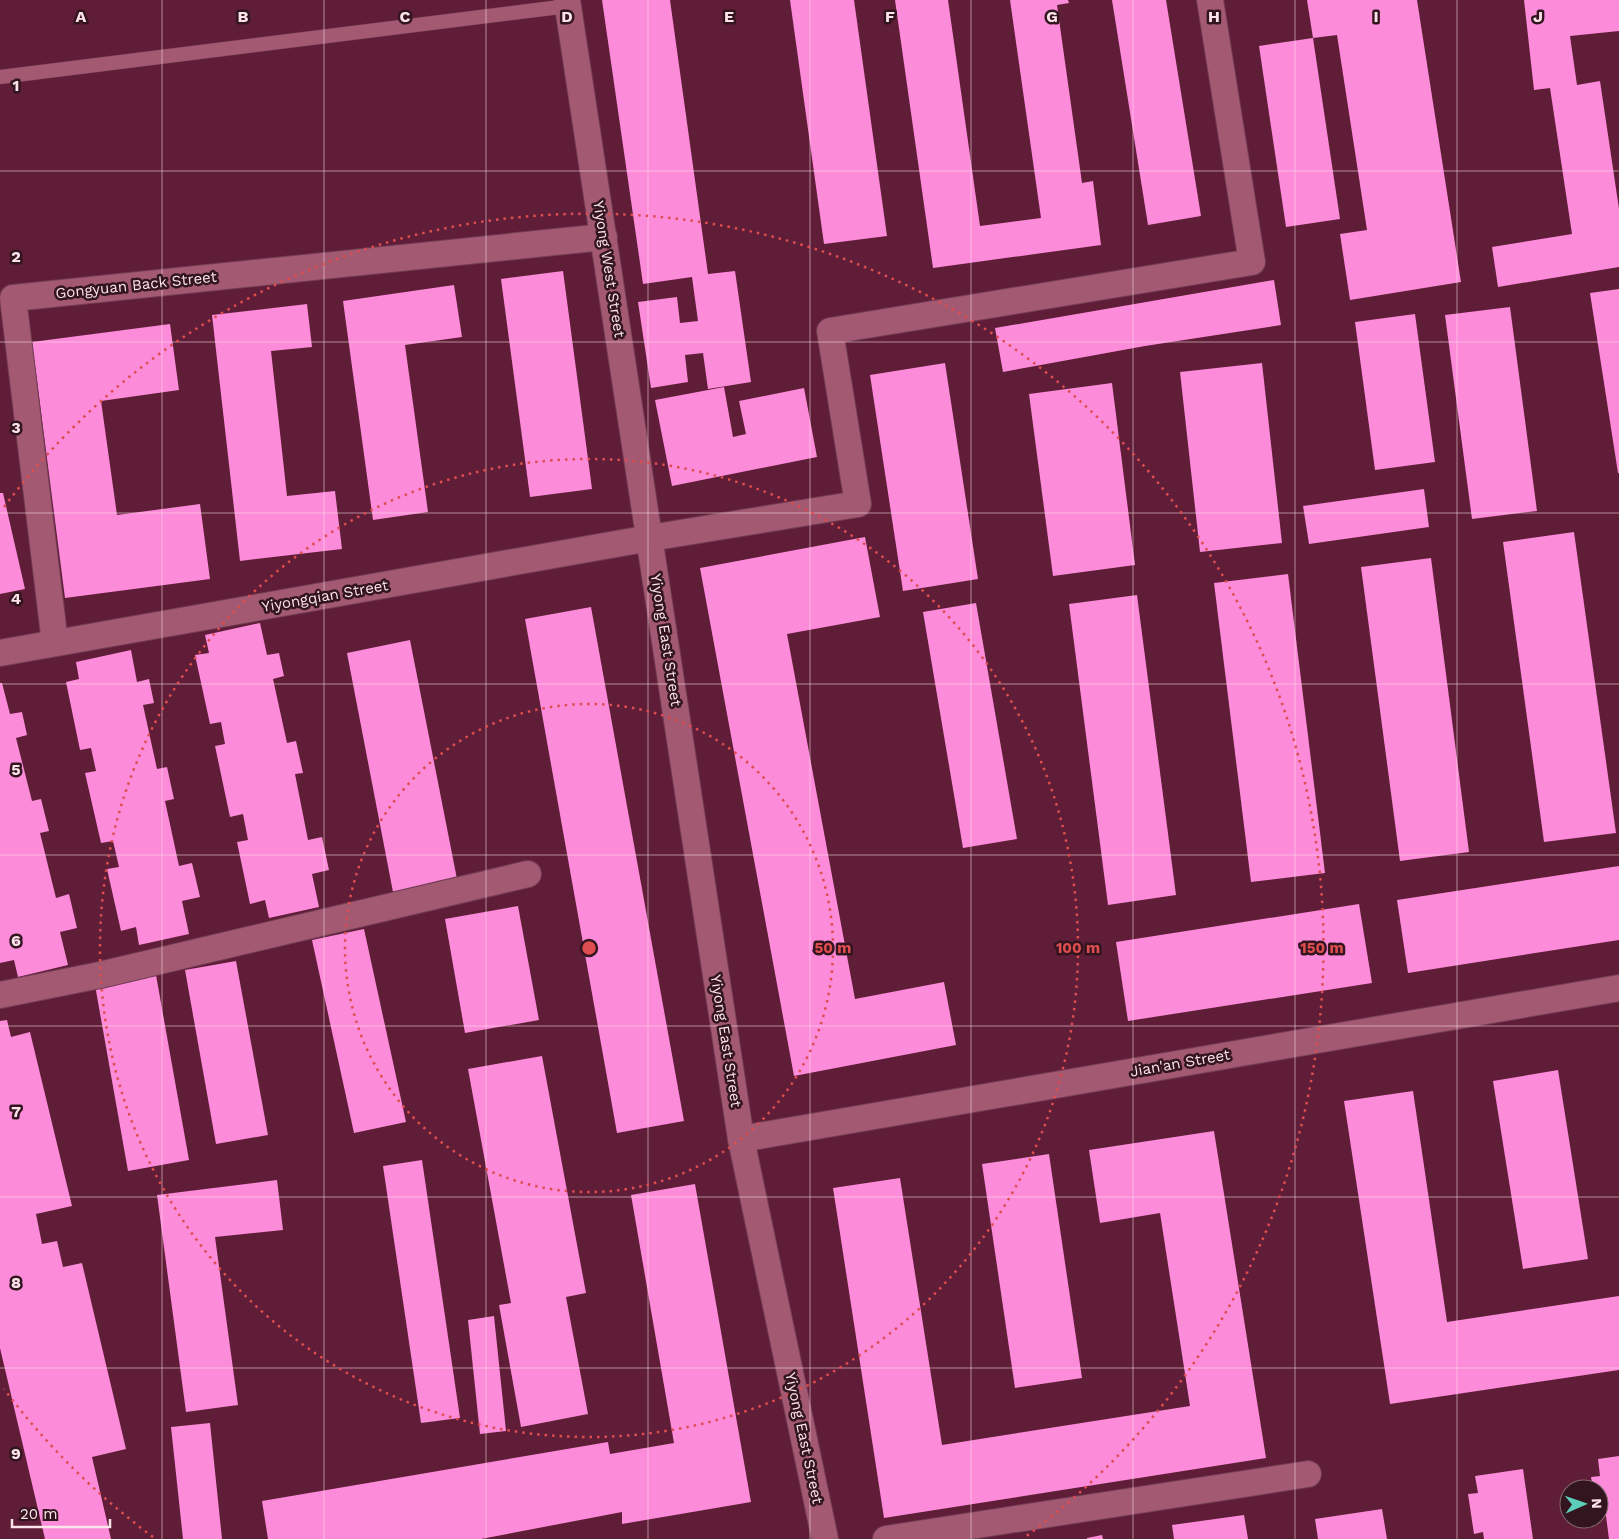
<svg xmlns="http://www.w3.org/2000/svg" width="1619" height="1539" viewBox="0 0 1619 1539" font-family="'Work Sans',sans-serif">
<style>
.building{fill:#fc8bda}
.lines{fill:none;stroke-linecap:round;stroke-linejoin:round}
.lane-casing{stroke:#723b54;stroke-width:15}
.street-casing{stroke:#723b54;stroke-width:28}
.lane{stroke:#a25971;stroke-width:14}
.street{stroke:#a25971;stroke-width:26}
.grid{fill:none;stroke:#fde3ea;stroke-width:1;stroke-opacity:0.55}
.ring{fill:none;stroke:#de4d4f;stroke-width:2.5;stroke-dasharray:2.5 5}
.labels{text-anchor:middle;stroke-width:5;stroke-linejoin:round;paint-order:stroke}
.street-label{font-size:15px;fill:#fde3ea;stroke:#33151f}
.grid-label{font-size:16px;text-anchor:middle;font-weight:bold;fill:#fde3ea;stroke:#33151f;stroke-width:5;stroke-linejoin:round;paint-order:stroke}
.centre{fill:#de4d4f;stroke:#33151f;stroke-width:2.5}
.ring-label{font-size:15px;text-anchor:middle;font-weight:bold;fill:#de4d4f;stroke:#33151f;stroke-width:5;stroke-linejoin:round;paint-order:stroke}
</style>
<rect width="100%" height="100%" fill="#5f1d37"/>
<g class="building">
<path d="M602 0H670L708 274 735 271 751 382 708 389 703 353 685 355 688 382 651 388 638 302 677 297 680 323 698 321 692 277 643 284Z"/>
<path d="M790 0H854L887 236 824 244Z"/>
<path d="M895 0H948L980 226 1041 218 1010 0H1068L1069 3 1057 5 1082 183 1093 181 1101 245 933 268Z"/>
<path d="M1112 0H1166L1201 216 1148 225Z"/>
<path d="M1307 0H1417L1461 282 1350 300 1340 234 1367 230 1337 35 1313 38Z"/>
<path d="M1524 0H1619V31L1570 36 1577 85 1600 81 1619 209V267L1498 287 1492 247 1572 234 1550 88 1534 90Z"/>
<path d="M1313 38 1340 219 1286 227 1259 46Z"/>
<path d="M563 271 592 489 530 497 501 279Z"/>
<path d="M1274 280 1281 325 1145 346 1003 372 995 328Z"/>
<path d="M454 285 462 337 405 345 428 512 373 520 343 301Z"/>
<path d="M1619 289V473H1618L1590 293Z"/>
<path d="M307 304 312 347 271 351 287 496 335 491 342 549 240 561 212 315Z"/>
<path d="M1510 307 1537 511 1472 519 1445 315Z"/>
<path d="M1415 314 1435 462 1375 470 1355 322Z"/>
<path d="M170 324 179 390 101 401 117 515 200 504 210 579 65 598 32 342Z"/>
<path d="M945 363 978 579 903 591 870 375Z"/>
<path d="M1262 363 1282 543 1200 552 1180 372Z"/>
<path d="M1112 383 1135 565 1053 576 1029 394Z"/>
<path d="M724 387 733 437 746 434 739 401 804 388 817 457 672 486 655 400Z"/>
<path d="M1424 489 1429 527 1309 544 1303 506Z"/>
<path d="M0 493H3L25 589 0 594Z"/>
<path d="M1574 532 1616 833 1544 842 1503 542Z"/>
<path d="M865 537 880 617 787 634 855 999 944 982 956 1045 794 1076 700 568Z"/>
<path d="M1431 558 1469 852 1400 861 1361 567Z"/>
<path d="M1288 574 1325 873 1251 882 1214 583Z"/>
<path d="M1137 595 1176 895 1108 905 1069 604Z"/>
<path d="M976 603 1017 839 963 848 923 612Z"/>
<path d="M591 607 684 1121 617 1133 525 619Z"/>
<path d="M260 623 267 655 279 653 284 676 273 679 287 743 296 741 303 773 295 774 308 840 322 837 329 870 312 874 319 907 269 918 265 900 250 904 237 842 248 840 243 814 230 817 215 746 225 744 221 722 210 724 195 655 209 653 205 635Z"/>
<path d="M410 640 457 879 393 892 347 653Z"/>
<path d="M131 650 137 682 149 679 154 703 143 705 157 769 167 767 174 799 165 801 179 866 192 863 200 897 182 901 189 934 139 945 136 927 121 931 107 869 119 867 113 841 101 843 85 773 96 771 91 748 80 750 66 682 79 679 76 662Z"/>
<path d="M0 683H2L10 714 22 712 27 735 16 738 32 801 41 799 49 831 40 833 56 898 69 894 77 928 60 932 68 965 18 977 14 960 0 963Z"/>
<path d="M1619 866V940L1408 973 1397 900Z"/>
<path d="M1359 904 1372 983 1128 1021 1116 942Z"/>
<path d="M518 906 539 1020 465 1033 445 919Z"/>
<path d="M364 929 406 1122 354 1133 312 940Z"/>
<path d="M236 961 268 1135 216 1144 185 970Z"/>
<path d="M156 975 189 1160 128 1171 95 985Z"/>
<path d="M7 1020 11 1037 30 1032 72 1206 36 1214 42 1244 57 1241 63 1267 82 1263 126 1449 92 1457 111 1539H45L0 1348V1021Z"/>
<path d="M542 1056 586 1293 566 1297 588 1414 521 1427 499 1305 511 1303 468 1069Z"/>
<path d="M1558 1070 1588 1259 1523 1269 1493 1081Z"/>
<path d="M1413 1091 1447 1322 1619 1296V1370L1390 1404 1344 1101Z"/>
<path d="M1214 1131 1266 1458 884 1518 833 1188 900 1178 942 1445 1190 1406 1160 1213 1100 1223 1089 1150Z"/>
<path d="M1049 1154 1082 1378 1015 1388 982 1164Z"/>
<path d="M422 1160 460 1418 421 1423 383 1166Z"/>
<path d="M277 1180 283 1230 215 1237 238 1405 186 1412 157 1195Z"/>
<path d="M695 1184 751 1502 622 1524V1512L481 1539H268L262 1501 608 1442 610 1454 674 1443 631 1195Z"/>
<path d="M494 1316 506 1431 480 1434 468 1320Z"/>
<path d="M210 1423 222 1539H183L171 1427Z"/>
<path d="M1619 1456V1539H1609L1606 1516H1599V1489H1593L1591 1477 1600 1476 1598 1459Z"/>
<path d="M1523 1469 1533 1539H1484L1483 1532 1474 1534 1468 1494 1478 1493 1475 1476Z"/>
<path d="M1382 1509 1387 1539H1318L1315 1519Z"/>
<path d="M1244 1515 1248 1539H1174L1172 1525Z"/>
<path d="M1102 1535 1103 1539H1087V1538Z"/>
</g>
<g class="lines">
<defs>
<path id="lane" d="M0 77 568 6"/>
<g id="street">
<path d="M567 0 741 1139 825 1539"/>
<path d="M55 643 13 298 604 237"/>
<path d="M0 653 650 538 858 504 830 331 1252 262 1210 0"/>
<path d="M0 995 100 975 528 874"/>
<path d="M741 1139 1619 988"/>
<path d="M886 1539 1308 1474"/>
</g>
</defs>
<use href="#lane" class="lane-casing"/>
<use href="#street" class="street-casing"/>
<use href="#lane" class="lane"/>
<use href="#street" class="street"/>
</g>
<path class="grid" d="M162 0V1539M324 0V1539M486 0V1539M648 0V1539M810 0V1539M971 0V1539M1133 0V1539M1295 0V1539M1457 0V1539M0 171H1619M0 342H1619M0 513H1619M0 684H1619M0 855H1619M0 1026H1619M0 1197H1619M0 1368H1619"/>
<g class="ring">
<circle cx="589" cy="948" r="244"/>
<circle cx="589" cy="948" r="489"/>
<path d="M153 1537A733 733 0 0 1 4 1389M4 507A733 733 0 1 1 1025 1537"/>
</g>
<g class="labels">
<g class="street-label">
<text transform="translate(609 269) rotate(81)" y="5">Yiyong West Street</text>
<text transform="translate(136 285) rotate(-6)" y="5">Gongyuan Back Street</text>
<text transform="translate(325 596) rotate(-10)" y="5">Yiyongqian Street</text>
<text transform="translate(666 640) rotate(81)" y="5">Yiyong East Street</text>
<text transform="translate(726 1041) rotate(81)" y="5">Yiyong East Street</text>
<text transform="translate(1180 1063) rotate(-10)" y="5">Jian'an Street</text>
<text transform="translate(804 1438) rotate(78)" y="5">Yiyong East Street</text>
</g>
</g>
<g class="grid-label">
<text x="81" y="22">A</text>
<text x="243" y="22">B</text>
<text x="405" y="22">C</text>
<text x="567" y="22">D</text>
<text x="729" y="22">E</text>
<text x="890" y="22">F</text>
<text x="1052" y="22">G</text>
<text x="1214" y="22">H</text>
<text x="1376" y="22">I</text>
<text x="1538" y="22">J</text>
<text x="16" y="91">1</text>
<text x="16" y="262">2</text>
<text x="16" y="433">3</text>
<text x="16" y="604">4</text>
<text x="16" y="775">5</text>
<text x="16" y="946">6</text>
<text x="16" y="1117">7</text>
<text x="16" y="1288">8</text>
<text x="16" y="1459">9</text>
</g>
<circle cx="589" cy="948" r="8" class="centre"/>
<g class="ring-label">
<text x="833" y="953">50 m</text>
<text x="1078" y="953">100 m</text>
<text x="1322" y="953">150 m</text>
</g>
<g transform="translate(1584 1504) rotate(88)"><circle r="24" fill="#33151f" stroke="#846770"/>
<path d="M0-4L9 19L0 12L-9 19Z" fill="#5dceb9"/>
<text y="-8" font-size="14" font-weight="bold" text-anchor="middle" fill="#fde3ea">N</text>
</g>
<path d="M12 1519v8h98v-8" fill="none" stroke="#fde3ea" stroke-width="2.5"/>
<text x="20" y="1519" font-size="15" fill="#fde3ea" stroke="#33151f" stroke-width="4" paint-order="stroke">20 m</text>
</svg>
